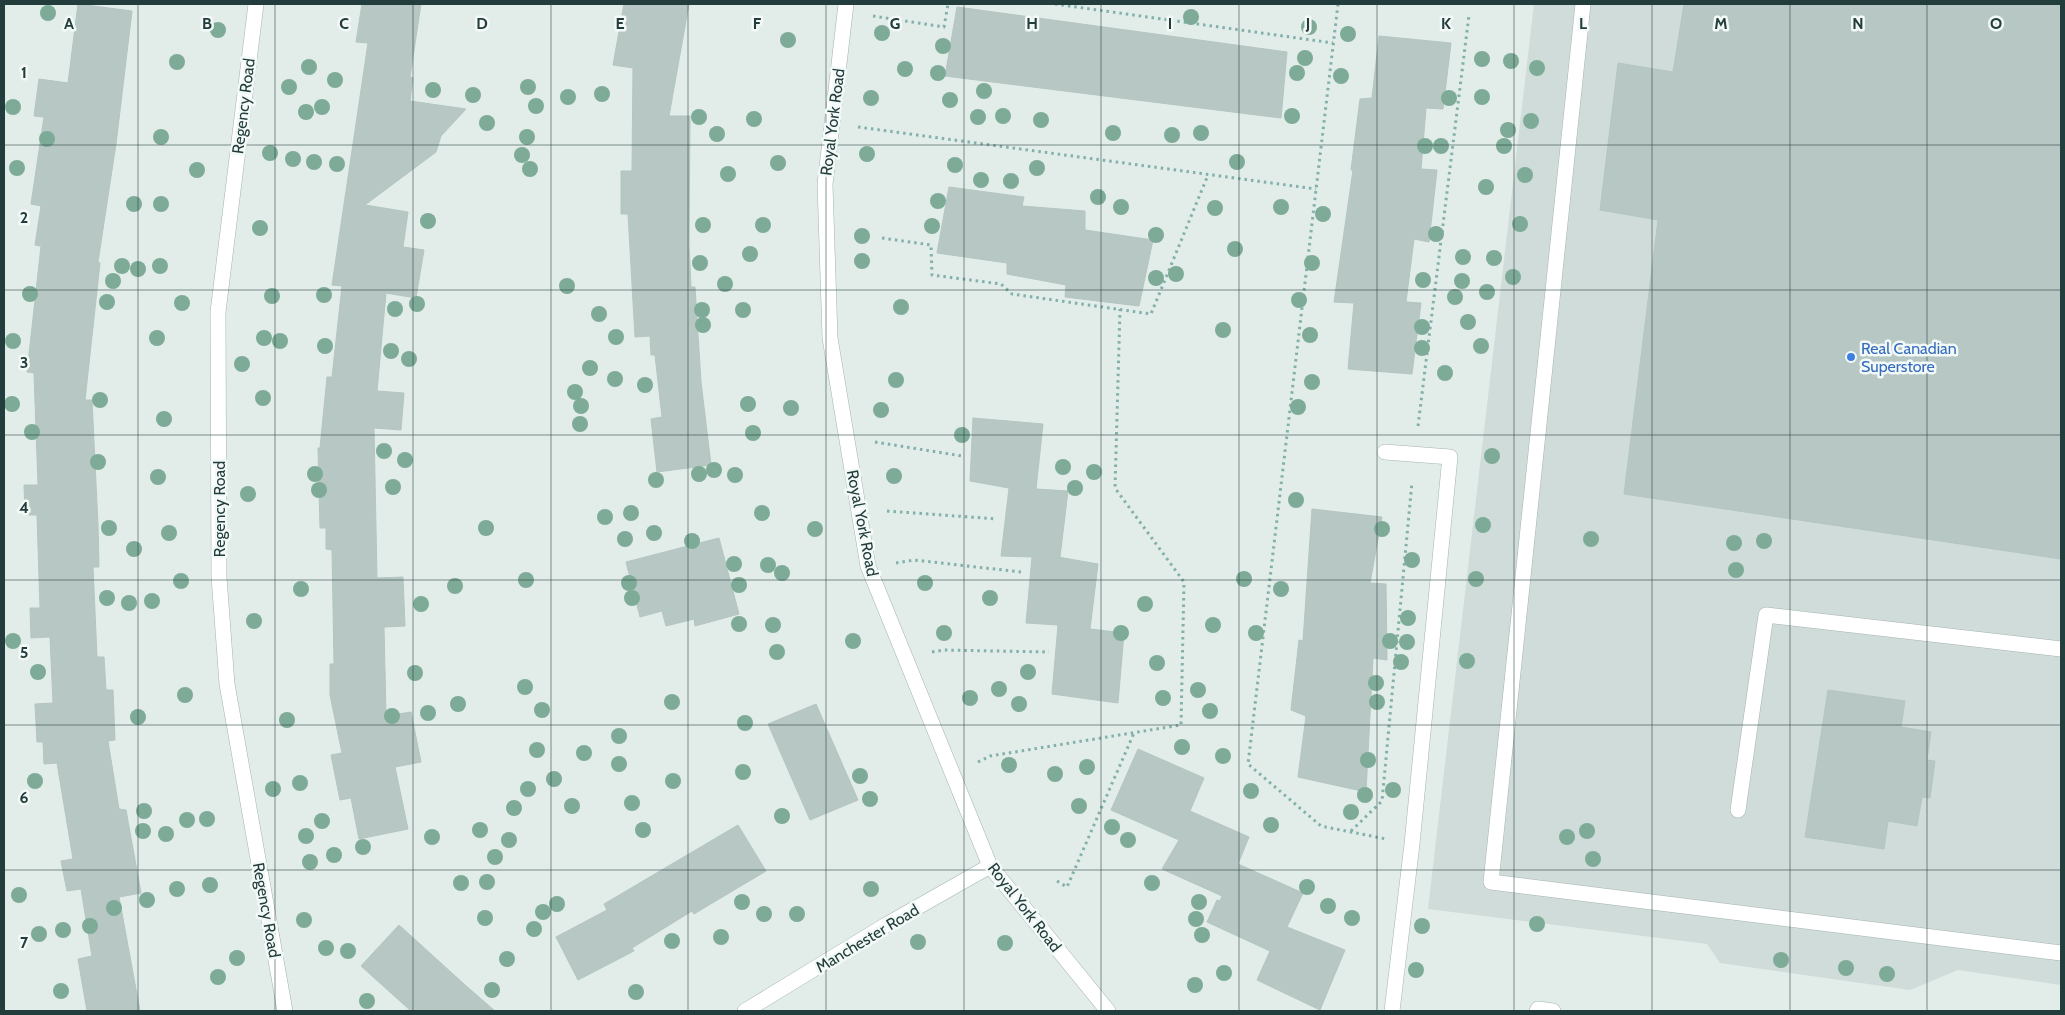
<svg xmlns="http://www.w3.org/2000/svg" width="2065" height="1015" viewBox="0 0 2065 1015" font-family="Cabin,sans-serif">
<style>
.built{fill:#d0dcd9}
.building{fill:#b7c7c3;stroke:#b4c6c2}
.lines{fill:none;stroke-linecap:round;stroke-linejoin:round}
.service-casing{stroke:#a5b4b1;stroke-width:16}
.minor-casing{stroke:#a5b4b1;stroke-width:16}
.tertiary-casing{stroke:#a5b4b1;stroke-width:16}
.path{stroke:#82b0aa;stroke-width:3;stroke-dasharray:2.5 4;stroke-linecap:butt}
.service{stroke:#fff;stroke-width:15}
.minor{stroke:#fff;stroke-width:15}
.tertiary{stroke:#fff;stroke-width:15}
.tree{fill:#7eaa98}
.grid{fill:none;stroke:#223d3b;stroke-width:1;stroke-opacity:0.55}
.shop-dot{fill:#3f7fe0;stroke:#f2f9f7;stroke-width:2}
.labels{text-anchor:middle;stroke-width:5;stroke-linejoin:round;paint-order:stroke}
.street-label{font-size:16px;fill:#223d3b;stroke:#f2f9f7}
.shop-label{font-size:16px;fill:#366cbe;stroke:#f2f9f7;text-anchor:start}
.grid-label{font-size:16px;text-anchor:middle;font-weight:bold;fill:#223d3b;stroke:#f2f9f7;stroke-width:5;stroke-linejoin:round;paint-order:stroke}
</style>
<rect width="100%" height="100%" fill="#e2ece9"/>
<path class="built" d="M1534 4H2061V985L1958 970 1910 990 1720 963 1707 944 1428 909Z"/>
<g class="building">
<path d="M78 4 132 11 116 144 98 262 100 263 85 400H92L98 525 99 567H93L97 657H104L106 690H113L115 740 108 741 119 809 126 810 141 893 119 897 140 1011H87L78 959 92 956 81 889 67 891 61 861 73 859 57 763 44 764 43 742H37L35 704 53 703 50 637 31 638 30 608H40L37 515H25L24 485H38L34 373 27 372 41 246 35 245 41 206 31 204 44 117 34 116 39 79 68 83Z"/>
<path d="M362 4H421L410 77 413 78 410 101 466 109 441 136 436 152 365 205 408 212 403 247 424 250 416 298 386 293 377 391 404 393 401 430 374 428 377 578 403 577 405 626 384 627 386 716 411 712 421 762 395 767 408 829 359 839 351 798 340 800 331 755 342 753 330 695V664H334L332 550 326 549V528H320L318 448H320L327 377H332L342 286 332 285 368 43 356 42Z"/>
<path d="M624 4H689L669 116H690L689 244 691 287H695L701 382 711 465 657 472 651 419 662 417 655 355H651L650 336 635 337 628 214H621V171H632L633 68 613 65Z"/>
<path d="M1684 4H2061V559L1624 494 1658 220 1600 210 1618 63 1673 72Z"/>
<path d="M957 7 1287 52 1281 118 945 76Z"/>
<path d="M1379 36 1451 43 1443 109 1426 108 1421 169 1437 170 1429 242 1414 239 1406 302 1421 303 1412 374 1348 369 1354 303 1334 302 1353 170H1351L1360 99 1372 98Z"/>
<path d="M949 187 1024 197 1022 206 1085 211V230L1153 240 1139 306 1065 297 1066 285 1007 274V263L937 253Z"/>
<path d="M973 418 1043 424 1036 489 1068 491 1060 557H1058L1098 564 1090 629 1124 633 1118 703 1052 694 1058 625 1026 623 1032 557 1001 556 1009 488 970 481Z"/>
<path d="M1312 509 1382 517 1370 583 1386 584 1387 660 1373 658 1366 792 1298 777 1306 716 1291 710 1299 640 1303 641Z"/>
<path d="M719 538 739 614 695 626 694 619 666 626 662 611 640 617 626 562Z"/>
<path d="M1828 690 1905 701 1901 727 1931 732 1927 760 1935 761 1930 798 1922 797 1917 826 1888 821 1884 849 1805 837Z"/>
<path d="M816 704 858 800 810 820 768 724Z"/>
<path d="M1138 749 1204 778 1190 811 1249 837 1238 864 1303 893 1287 927 1345 950 1320 1010 1257 980 1270 951 1207 922 1217 900 1220 901 1222 896 1162 869 1179 840 1111 810Z"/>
<path d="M738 825 766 871 694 914 692 911 632 948 634 951 578 980 556 937 607 910 604 904Z"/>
<path d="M399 925 464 984 495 1011H411L361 966Z"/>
</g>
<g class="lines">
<defs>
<g id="service">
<path d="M1583 4 1491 882 2061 953"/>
<path d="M1385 452 1450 457 1412 844 1392 1011"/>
<path d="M1738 810 1766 615 2061 649"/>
<path d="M1537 1011 1538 1009 1553 1011"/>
</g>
<path id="minor" d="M256 4 218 312 219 577 227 684 285 1011"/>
<g id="tertiary">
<path d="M846 4 825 184 830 338 868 566 990 866 1108 1011"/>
<path d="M745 1011 886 925 990 866"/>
</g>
</defs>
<use href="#service" class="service-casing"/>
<use href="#minor" class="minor-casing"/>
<use href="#tertiary" class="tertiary-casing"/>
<g class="path">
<path d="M1055 4 1333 43"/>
<path d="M1338 4 1248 764 1321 826 1386 839"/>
<path d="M873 16 944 27 948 4"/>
<path d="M858 127 1316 189"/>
<path d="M882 238 931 245 932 275 1001 284 1012 294 1151 314 1208 175"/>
<path d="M1418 426 1469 15"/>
<path d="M875 442 962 456"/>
<path d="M887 511 997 519"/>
<path d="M896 563 914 560 1021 572"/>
<path d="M932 652 944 650 1049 652"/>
<path d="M978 762 990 756 1181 725 1184 582 1115 488 1120 309"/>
<path d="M1351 831 1382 801 1412 482"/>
<path d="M1057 881 1067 887 1134 733"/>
</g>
<use href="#service" class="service"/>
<use href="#minor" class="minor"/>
<use href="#tertiary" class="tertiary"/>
</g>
<g class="tree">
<circle cx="48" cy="13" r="8"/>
<circle cx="1191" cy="17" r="8"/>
<circle cx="1309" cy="27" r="8"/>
<circle cx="218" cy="30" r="8"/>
<circle cx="882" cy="33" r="8"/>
<circle cx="1348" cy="34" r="8"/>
<circle cx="788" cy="40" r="8"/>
<circle cx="943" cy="46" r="8"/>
<circle cx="1305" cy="58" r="8"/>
<circle cx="1482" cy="59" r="8"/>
<circle cx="1511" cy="61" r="8"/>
<circle cx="177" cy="62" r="8"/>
<circle cx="309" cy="67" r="8"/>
<circle cx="1537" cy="68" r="8"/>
<circle cx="905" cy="69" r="8"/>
<circle cx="938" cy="73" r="8"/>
<circle cx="1297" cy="73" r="8"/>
<circle cx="1341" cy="76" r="8"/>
<circle cx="335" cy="80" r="8"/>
<circle cx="289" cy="87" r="8"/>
<circle cx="528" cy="87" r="8"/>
<circle cx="433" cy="90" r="8"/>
<circle cx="984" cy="91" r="8"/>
<circle cx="602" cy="94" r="8"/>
<circle cx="473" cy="95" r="8"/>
<circle cx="568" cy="97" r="8"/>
<circle cx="1482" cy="97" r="8"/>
<circle cx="871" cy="98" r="8"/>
<circle cx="1449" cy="98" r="8"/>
<circle cx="950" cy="100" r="8"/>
<circle cx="536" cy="106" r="8"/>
<circle cx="13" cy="107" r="8"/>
<circle cx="322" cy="107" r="8"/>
<circle cx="306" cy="112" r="8"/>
<circle cx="1003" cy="116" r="8"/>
<circle cx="1292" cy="116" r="8"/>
<circle cx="699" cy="117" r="8"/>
<circle cx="978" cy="117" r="8"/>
<circle cx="754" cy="119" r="8"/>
<circle cx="1041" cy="120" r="8"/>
<circle cx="1531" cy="121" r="8"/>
<circle cx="487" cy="123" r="8"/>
<circle cx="1508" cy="130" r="8"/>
<circle cx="1113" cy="133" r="8"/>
<circle cx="1201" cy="133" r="8"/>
<circle cx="717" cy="134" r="8"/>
<circle cx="1172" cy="135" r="8"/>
<circle cx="161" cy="137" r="8"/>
<circle cx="527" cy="137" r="8"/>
<circle cx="47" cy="139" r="8"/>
<circle cx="1425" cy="146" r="8"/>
<circle cx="1441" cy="146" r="8"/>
<circle cx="1504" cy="146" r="8"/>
<circle cx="270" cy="153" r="8"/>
<circle cx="867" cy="154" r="8"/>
<circle cx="522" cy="155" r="8"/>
<circle cx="293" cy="159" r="8"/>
<circle cx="314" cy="162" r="8"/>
<circle cx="1237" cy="162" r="8"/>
<circle cx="778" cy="163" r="8"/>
<circle cx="337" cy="164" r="8"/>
<circle cx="955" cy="165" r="8"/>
<circle cx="17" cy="168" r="8"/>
<circle cx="1037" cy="168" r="8"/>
<circle cx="530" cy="169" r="8"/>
<circle cx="197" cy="170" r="8"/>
<circle cx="728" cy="174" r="8"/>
<circle cx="1525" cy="175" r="8"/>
<circle cx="981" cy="180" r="8"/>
<circle cx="1011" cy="181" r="8"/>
<circle cx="1486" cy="187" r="8"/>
<circle cx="1098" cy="197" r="8"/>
<circle cx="938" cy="201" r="8"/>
<circle cx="134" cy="204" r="8"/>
<circle cx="161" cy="204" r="8"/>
<circle cx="1121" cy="207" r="8"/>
<circle cx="1281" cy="207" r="8"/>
<circle cx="1215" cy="208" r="8"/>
<circle cx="1323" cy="214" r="8"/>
<circle cx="428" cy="221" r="8"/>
<circle cx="1520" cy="224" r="8"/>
<circle cx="703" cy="225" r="8"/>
<circle cx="763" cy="225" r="8"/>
<circle cx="932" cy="226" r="8"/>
<circle cx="260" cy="228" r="8"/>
<circle cx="1436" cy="234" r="8"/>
<circle cx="1156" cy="235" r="8"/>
<circle cx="862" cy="236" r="8"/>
<circle cx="1235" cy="249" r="8"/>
<circle cx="750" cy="254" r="8"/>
<circle cx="1463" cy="257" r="8"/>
<circle cx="1494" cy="258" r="8"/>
<circle cx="862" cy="261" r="8"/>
<circle cx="700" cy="263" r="8"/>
<circle cx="1312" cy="263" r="8"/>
<circle cx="122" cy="266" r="8"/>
<circle cx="160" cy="266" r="8"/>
<circle cx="138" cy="269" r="8"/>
<circle cx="1176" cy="274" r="8"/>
<circle cx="1513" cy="277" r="8"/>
<circle cx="1156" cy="278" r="8"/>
<circle cx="1423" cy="280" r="8"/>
<circle cx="113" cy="281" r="8"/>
<circle cx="1462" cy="281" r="8"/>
<circle cx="725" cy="284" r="8"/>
<circle cx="567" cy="286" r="8"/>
<circle cx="1487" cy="292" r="8"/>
<circle cx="30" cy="294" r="8"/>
<circle cx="324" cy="295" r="8"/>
<circle cx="272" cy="296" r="8"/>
<circle cx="1455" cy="297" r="8"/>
<circle cx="1299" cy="300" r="8"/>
<circle cx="107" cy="302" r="8"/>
<circle cx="182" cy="303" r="8"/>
<circle cx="417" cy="304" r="8"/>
<circle cx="901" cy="307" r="8"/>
<circle cx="395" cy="309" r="8"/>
<circle cx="702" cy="310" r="8"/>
<circle cx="743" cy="310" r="8"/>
<circle cx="599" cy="314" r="8"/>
<circle cx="1468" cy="322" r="8"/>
<circle cx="703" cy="325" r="8"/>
<circle cx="1422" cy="327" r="8"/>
<circle cx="1223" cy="330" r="8"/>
<circle cx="1310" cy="335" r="8"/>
<circle cx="616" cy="337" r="8"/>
<circle cx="157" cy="338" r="8"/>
<circle cx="264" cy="338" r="8"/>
<circle cx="13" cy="341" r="8"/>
<circle cx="280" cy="341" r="8"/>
<circle cx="325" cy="346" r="8"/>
<circle cx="1481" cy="346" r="8"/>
<circle cx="1422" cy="348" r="8"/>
<circle cx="391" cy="351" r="8"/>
<circle cx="409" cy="359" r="8"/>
<circle cx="242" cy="364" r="8"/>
<circle cx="590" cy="368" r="8"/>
<circle cx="1445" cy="373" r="8"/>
<circle cx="615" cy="379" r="8"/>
<circle cx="896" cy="380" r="8"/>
<circle cx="1312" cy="382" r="8"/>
<circle cx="645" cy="385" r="8"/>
<circle cx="575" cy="392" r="8"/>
<circle cx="263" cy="398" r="8"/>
<circle cx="100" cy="400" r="8"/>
<circle cx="12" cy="404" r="8"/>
<circle cx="748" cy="404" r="8"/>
<circle cx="581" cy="406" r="8"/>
<circle cx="1298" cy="407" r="8"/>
<circle cx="791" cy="408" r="8"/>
<circle cx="881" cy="410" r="8"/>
<circle cx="164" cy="419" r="8"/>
<circle cx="580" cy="424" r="8"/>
<circle cx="32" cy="432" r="8"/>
<circle cx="753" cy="433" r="8"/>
<circle cx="962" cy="435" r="8"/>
<circle cx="384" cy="451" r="8"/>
<circle cx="1492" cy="456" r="8"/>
<circle cx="405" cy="460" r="8"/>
<circle cx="98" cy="462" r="8"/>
<circle cx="1063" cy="467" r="8"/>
<circle cx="714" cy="470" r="8"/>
<circle cx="1094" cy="472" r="8"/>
<circle cx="315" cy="474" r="8"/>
<circle cx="699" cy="474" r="8"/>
<circle cx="735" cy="475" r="8"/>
<circle cx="894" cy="476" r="8"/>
<circle cx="158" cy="477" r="8"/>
<circle cx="656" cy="480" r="8"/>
<circle cx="393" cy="487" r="8"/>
<circle cx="1075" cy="488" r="8"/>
<circle cx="319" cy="490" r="8"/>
<circle cx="248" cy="494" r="8"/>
<circle cx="1296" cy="500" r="8"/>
<circle cx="631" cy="513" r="8"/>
<circle cx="762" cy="513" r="8"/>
<circle cx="605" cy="517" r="8"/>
<circle cx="1483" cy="525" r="8"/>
<circle cx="109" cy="528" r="8"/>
<circle cx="486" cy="528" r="8"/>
<circle cx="815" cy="529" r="8"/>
<circle cx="1382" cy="529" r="8"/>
<circle cx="169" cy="533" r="8"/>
<circle cx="654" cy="533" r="8"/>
<circle cx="625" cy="539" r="8"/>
<circle cx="1591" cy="539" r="8"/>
<circle cx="692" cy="541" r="8"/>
<circle cx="1764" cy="541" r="8"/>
<circle cx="1734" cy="543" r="8"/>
<circle cx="134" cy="549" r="8"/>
<circle cx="1412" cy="560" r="8"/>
<circle cx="734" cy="564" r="8"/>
<circle cx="768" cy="565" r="8"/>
<circle cx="1736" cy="570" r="8"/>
<circle cx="782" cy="573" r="8"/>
<circle cx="1244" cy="579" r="8"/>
<circle cx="1476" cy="579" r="8"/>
<circle cx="526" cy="580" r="8"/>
<circle cx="181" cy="581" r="8"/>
<circle cx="629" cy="583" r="8"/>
<circle cx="925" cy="583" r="8"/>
<circle cx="739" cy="585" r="8"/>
<circle cx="455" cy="586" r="8"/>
<circle cx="301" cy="589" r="8"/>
<circle cx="1281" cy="589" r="8"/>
<circle cx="107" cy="598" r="8"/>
<circle cx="632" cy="598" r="8"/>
<circle cx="990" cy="598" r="8"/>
<circle cx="152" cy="601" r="8"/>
<circle cx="129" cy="603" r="8"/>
<circle cx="421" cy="604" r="8"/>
<circle cx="1145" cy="604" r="8"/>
<circle cx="1408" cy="618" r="8"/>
<circle cx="254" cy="621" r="8"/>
<circle cx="739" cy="624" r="8"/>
<circle cx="773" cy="625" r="8"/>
<circle cx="1213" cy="625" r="8"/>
<circle cx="944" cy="633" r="8"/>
<circle cx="1121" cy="633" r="8"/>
<circle cx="1256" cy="633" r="8"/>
<circle cx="13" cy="641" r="8"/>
<circle cx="853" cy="641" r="8"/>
<circle cx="1390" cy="641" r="8"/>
<circle cx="1407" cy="642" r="8"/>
<circle cx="777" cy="652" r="8"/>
<circle cx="1467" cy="661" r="8"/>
<circle cx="1401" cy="662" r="8"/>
<circle cx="1157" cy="663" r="8"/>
<circle cx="38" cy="672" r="8"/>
<circle cx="1028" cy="672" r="8"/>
<circle cx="415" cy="673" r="8"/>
<circle cx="1376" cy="683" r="8"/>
<circle cx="525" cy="687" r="8"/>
<circle cx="999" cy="689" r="8"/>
<circle cx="1198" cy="690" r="8"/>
<circle cx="185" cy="695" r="8"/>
<circle cx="970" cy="698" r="8"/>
<circle cx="1163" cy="698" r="8"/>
<circle cx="672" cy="702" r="8"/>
<circle cx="1377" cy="702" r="8"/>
<circle cx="458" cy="704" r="8"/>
<circle cx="1019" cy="704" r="8"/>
<circle cx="542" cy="710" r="8"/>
<circle cx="1210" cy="711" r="8"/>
<circle cx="428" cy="713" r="8"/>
<circle cx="392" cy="716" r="8"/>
<circle cx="138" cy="717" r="8"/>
<circle cx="287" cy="720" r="8"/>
<circle cx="745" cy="723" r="8"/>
<circle cx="619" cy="736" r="8"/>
<circle cx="1182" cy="747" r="8"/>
<circle cx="537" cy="750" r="8"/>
<circle cx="584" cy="753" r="8"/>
<circle cx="1223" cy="756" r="8"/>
<circle cx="1368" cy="760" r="8"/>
<circle cx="619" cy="764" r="8"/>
<circle cx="1009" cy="765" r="8"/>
<circle cx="1087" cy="767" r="8"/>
<circle cx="743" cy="772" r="8"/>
<circle cx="1055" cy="774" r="8"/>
<circle cx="860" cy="776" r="8"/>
<circle cx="554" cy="779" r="8"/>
<circle cx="35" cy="781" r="8"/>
<circle cx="673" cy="781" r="8"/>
<circle cx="300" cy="783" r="8"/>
<circle cx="273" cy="789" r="8"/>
<circle cx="528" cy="789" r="8"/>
<circle cx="1393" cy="790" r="8"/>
<circle cx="1251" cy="791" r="8"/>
<circle cx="1365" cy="795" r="8"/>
<circle cx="870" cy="799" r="8"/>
<circle cx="632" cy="803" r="8"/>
<circle cx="572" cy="806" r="8"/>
<circle cx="1079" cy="806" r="8"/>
<circle cx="514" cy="808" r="8"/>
<circle cx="144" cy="811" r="8"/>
<circle cx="1351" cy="812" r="8"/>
<circle cx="782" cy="816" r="8"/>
<circle cx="207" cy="819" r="8"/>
<circle cx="187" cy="820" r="8"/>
<circle cx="322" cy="821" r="8"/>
<circle cx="1271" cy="825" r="8"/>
<circle cx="1112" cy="827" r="8"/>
<circle cx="480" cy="830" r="8"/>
<circle cx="643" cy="830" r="8"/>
<circle cx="143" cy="831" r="8"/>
<circle cx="1587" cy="831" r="8"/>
<circle cx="166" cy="834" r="8"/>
<circle cx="306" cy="836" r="8"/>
<circle cx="432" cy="837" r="8"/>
<circle cx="1567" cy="837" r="8"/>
<circle cx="509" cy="840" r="8"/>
<circle cx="1128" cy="840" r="8"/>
<circle cx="363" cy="847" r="8"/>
<circle cx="334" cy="855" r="8"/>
<circle cx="495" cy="857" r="8"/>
<circle cx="1593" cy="859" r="8"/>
<circle cx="310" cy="862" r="8"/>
<circle cx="487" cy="882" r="8"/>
<circle cx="461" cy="883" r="8"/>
<circle cx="1152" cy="883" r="8"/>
<circle cx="210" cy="885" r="8"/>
<circle cx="1307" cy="887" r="8"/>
<circle cx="177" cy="889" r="8"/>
<circle cx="871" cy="889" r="8"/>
<circle cx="19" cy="895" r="8"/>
<circle cx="147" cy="900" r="8"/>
<circle cx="742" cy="902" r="8"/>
<circle cx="1199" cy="902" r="8"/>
<circle cx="557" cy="904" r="8"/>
<circle cx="1328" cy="906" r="8"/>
<circle cx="114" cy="908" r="8"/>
<circle cx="543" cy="912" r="8"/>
<circle cx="764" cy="914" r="8"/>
<circle cx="797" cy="914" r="8"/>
<circle cx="485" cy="918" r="8"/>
<circle cx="1352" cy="918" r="8"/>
<circle cx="1196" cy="919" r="8"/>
<circle cx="304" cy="920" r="8"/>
<circle cx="1537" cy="924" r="8"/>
<circle cx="90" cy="926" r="8"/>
<circle cx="1422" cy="926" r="8"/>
<circle cx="534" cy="929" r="8"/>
<circle cx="63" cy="930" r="8"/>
<circle cx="39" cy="934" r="8"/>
<circle cx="1202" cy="935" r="8"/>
<circle cx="721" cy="937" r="8"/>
<circle cx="672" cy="941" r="8"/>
<circle cx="918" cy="942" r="8"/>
<circle cx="1005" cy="943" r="8"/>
<circle cx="326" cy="948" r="8"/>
<circle cx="348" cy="951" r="8"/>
<circle cx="237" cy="958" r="8"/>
<circle cx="507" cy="959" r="8"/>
<circle cx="1781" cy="960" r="8"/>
<circle cx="1846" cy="968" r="8"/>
<circle cx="1416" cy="970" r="8"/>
<circle cx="1224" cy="973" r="8"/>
<circle cx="1887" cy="974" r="8"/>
<circle cx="218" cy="977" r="8"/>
<circle cx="1195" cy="985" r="8"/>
<circle cx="492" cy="990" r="8"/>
<circle cx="61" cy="991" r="8"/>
<circle cx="636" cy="992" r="8"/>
<circle cx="367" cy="1001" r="8"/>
</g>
<path class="grid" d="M138 4V1011M275 4V1011M413 4V1011M551 4V1011M688 4V1011M826 4V1011M964 4V1011M1101 4V1011M1239 4V1011M1377 4V1011M1514 4V1011M1652 4V1011M1790 4V1011M1927 4V1011M4 145H2061M4 290H2061M4 435H2061M4 580H2061M4 725H2061M4 870H2061"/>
<circle class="shop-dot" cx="1851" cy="357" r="5"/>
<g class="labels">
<g class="street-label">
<text transform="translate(243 106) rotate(-83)" y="6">Regency Road</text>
<text transform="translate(832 122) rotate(-83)" y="6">Royal York Road</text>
<text transform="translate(219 509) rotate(-90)" y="6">Regency Road</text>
<text transform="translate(863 523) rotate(79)" y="6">Royal York Road</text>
<text transform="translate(1025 907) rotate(52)" y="6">Royal York Road</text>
<text transform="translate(267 910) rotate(80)" y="6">Regency Road</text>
<text transform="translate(867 938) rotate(-31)" y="6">Manchester Road</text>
</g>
<g class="shop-label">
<text x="1861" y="354">Real Canadian<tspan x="1861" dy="18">Superstore</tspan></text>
</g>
</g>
<g class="grid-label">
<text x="69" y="29">A</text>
<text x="207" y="29">B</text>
<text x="344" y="29">C</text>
<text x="482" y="29">D</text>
<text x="620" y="29">E</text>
<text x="757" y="29">F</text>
<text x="895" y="29">G</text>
<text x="1032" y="29">H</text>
<text x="1170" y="29">I</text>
<text x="1308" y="29">J</text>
<text x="1446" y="29">K</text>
<text x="1583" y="29">L</text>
<text x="1721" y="29">M</text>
<text x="1858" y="29">N</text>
<text x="1996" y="29">O</text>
<text x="24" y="78">1</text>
<text x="24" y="223">2</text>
<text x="24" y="368">3</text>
<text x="24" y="513">4</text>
<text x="24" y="658">5</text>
<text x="24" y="803">6</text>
<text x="24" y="948">7</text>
</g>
<rect width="2065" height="1015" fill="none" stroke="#223d3b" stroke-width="10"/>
</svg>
